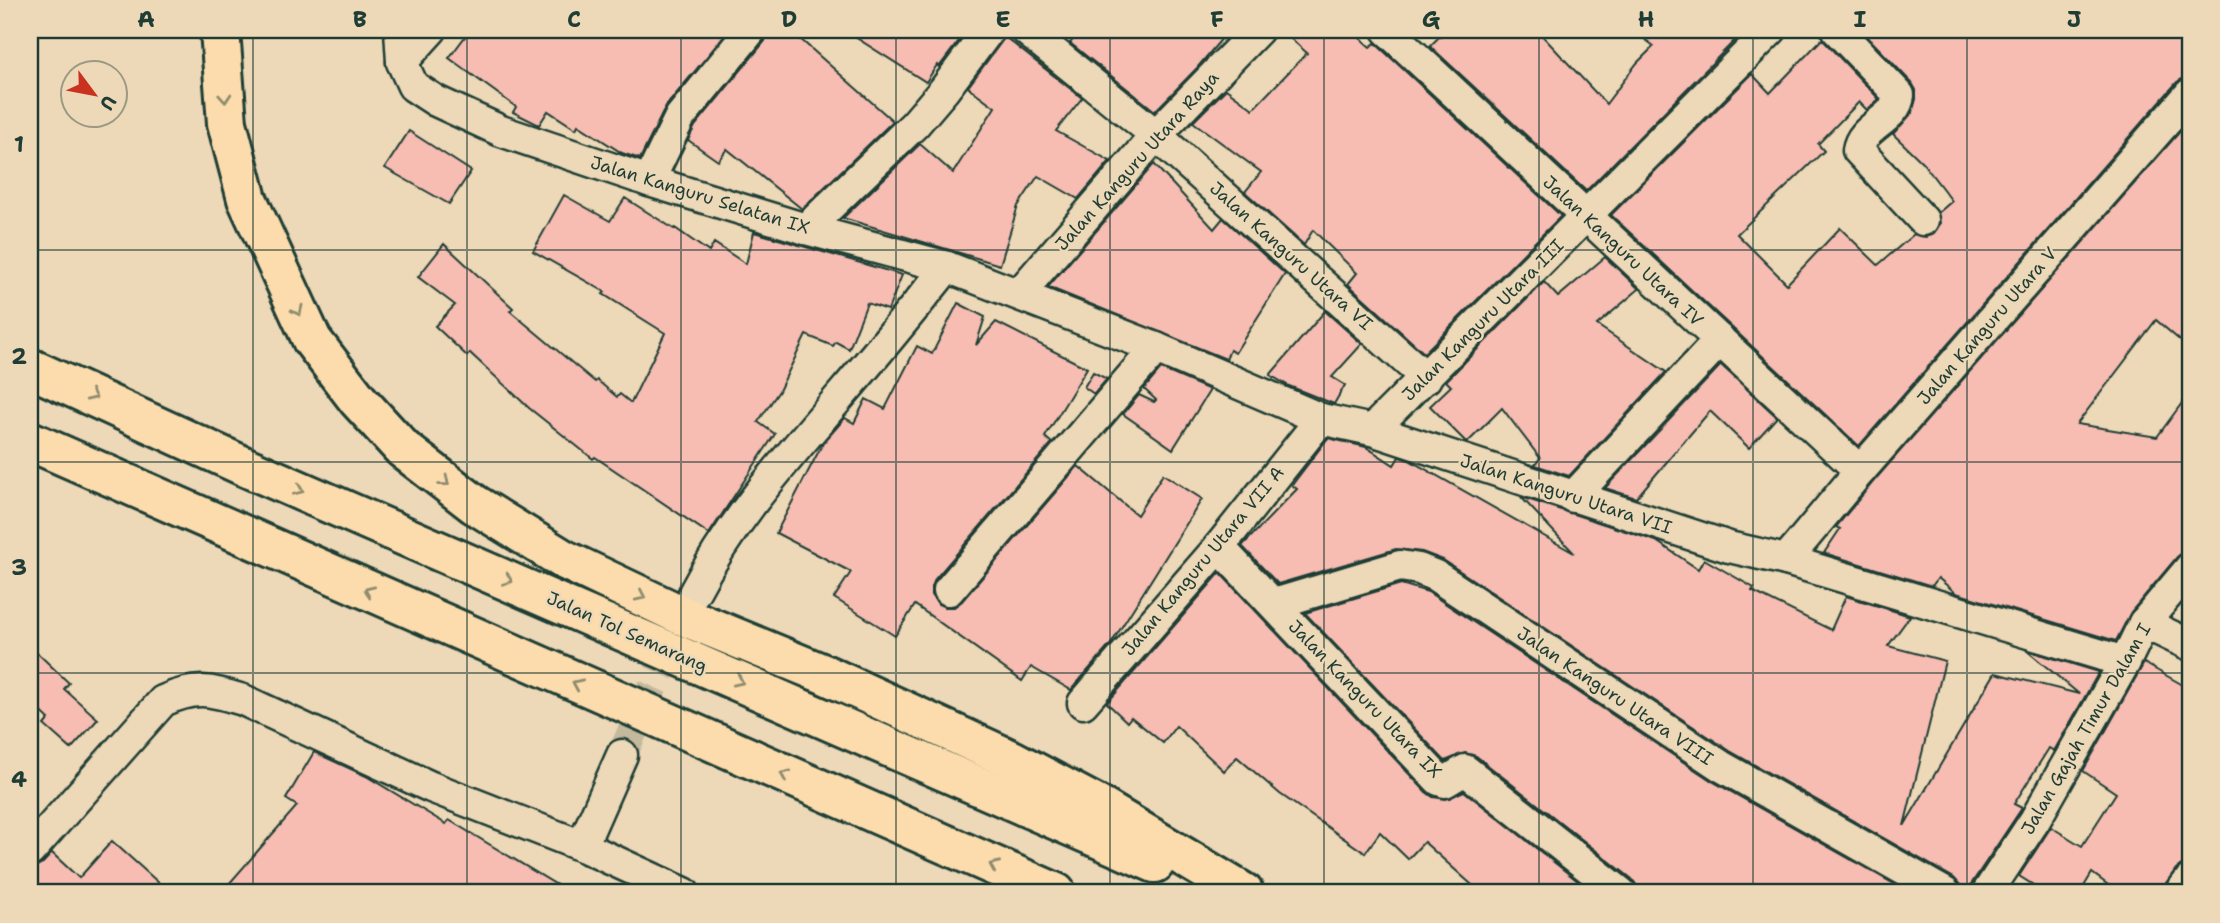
<svg xmlns="http://www.w3.org/2000/svg" width="2220" height="923" viewBox="0 0 2220 923" font-family="'Shantell Sans',sans-serif">
<style>
.building{fill:#f7bcb2;stroke:#1f3d34;stroke-width:2}
.lines{fill:none;stroke-linecap:round;stroke-linejoin:round}
.street-tunnel{stroke:#c4b99d;stroke-width:30;stroke-dasharray:30 15;stroke-linecap:butt}
.street-casing{stroke:#1f3d34;stroke-width:35}
.highway-casing{stroke:#1f3d34;stroke-width:44}
.street{stroke:#edd8b7;stroke-width:30}
.highway{stroke:#fcdcac;stroke-width:38}
.oneway{stroke:#8e8c70}
.grid{fill:none;stroke:#1f3d34;stroke-width:2;stroke-opacity:0.55}
.labels{text-anchor:middle;stroke-width:5;stroke-linejoin:round;paint-order:stroke}
.street-label{font-size:18px;fill:#1f3d34;stroke:#edd8b7}
.neatline{fill:none;stroke:#1f3d34;stroke-width:2.5}
.grid-label{font-size:23px;text-anchor:middle;font-weight:bold;fill:#1f3d34}
</style>
<rect width="100%" height="100%" fill="#edd8b7"/>
<filter id="ink" filterUnits="userSpaceOnUse"><feTurbulence type="fractalNoise" baseFrequency=".0143" numOctaves="2"/><feDisplacementMap in="SourceGraphic" scale="14" xChannelSelector="R" yChannelSelector="G"/><feConvolveMatrix kernelMatrix="1 2 1 2 8 2 1 2 1" color-interpolation-filters="sRGB"/></filter>
<g filter="url(#ink)">
<g class="building">
<path d="M470 30H729L666 106 640 159 622 153 578 125 576 129 548 111 539 125 513 112 516 107 449 58Z"/>
<path d="M768 30H790L893 121 802 209 727 149 718 161 688 140 695 126 765 41Z"/>
<path d="M844 30H967L939 67 937 65 926 82Z"/>
<path d="M1081 30H1229L1197 68 1155 111 1070 43Z"/>
<path d="M1281 30H1351L1370 47 1375 43 1561 216 1424 353 1348 284 1357 273 1313 230 1304 245 1245 192 1261 172 1193 122 1226 89 1253 109 1307 53Z"/>
<path d="M1446 30H1537L1606 104 1637 63 1654 46 1632 30H1745L1586 191 1430 46Z"/>
<path d="M1861 30H2190V77L2184 78 2177 82 1859 446 1611 215 1752 74 1770 93 1822 39 1879 99 1867 110 1859 102 1818 144 1824 151 1737 234 1787 284 1840 228 1878 265 1914 234 1926 237 1934 233 1940 224 1938 213 1952 201 1922 162 1893 134 1912 113 1916 99V90L1912 83Z"/>
<path d="M1005 37 1082 98 1056 131 1110 161 1078 199 1038 176 1018 206 1000 265 843 218 920 144 953 173 995 107 968 87Z"/>
<path d="M2190 120V349L2156 320 2077 424 2157 437 2190 392V551L2183 552 2177 557 2131 612 2116 641 1956 593 1938 578 1932 586 1824 553 1840 529 1836 527 1873 482Z"/>
<path d="M409 131 471 171 449 204 385 168Z"/>
<path d="M1154 164 1214 229 1223 218 1285 274 1235 353 1230 350 1226 359 1048 287Z"/>
<path d="M564 195 610 221 625 198 674 229 675 228 709 252 714 243 746 264 754 232 902 275 888 310 867 303 849 349 836 342 833 346 806 335 779 391 758 422 775 434 709 534 595 457 593 459 529 408 470 353 467 356 435 326 455 305 418 277 444 244 513 308 510 311 595 382 597 380 617 397 620 394 631 403 665 333 603 294 605 292 533 251Z"/>
<path d="M1605 257 1639 289 1597 325 1666 372 1569 476 1535 465 1540 458 1502 408 1467 443 1430 406 1451 386 1446 381 1544 282 1558 297Z"/>
<path d="M958 303 985 317 976 345 996 322 1087 368 1045 437 1052 443 935 579 932 587V595L938 604 945 607H954L962 601 1078 466 1137 515 1163 474 1202 499 1111 644 1071 690 1031 667 1022 681 915 605 895 636 834 598 851 572 776 533 823 443 845 418 854 423 866 399 885 409 917 346 932 354Z"/>
<path d="M1325 311 1362 344 1332 377 1345 385 1334 404 1289 386 1270 375Z"/>
<path d="M1721 365 1777 417 1749 448 1710 411 1636 498 1605 488Z"/>
<path d="M1161 369 1210 390 1173 449 1123 414 1139 395 1154 402 1156 400 1144 389Z"/>
<path d="M1093 372 1107 379 1094 394 1084 387Z"/>
<path d="M1328 438 1366 447 1394 465 1399 457 1409 460 1574 553 1521 497 1656 541 1698 569 1704 559 1754 588 1752 591 1831 630 1846 596 1910 616 1888 646 1945 661 1904 826 1995 673 2079 694 2026 650 2099 672 2054 751 2049 748 2014 804 2022 808 1972 883 1970 893H1962L1960 885 1954 878 1730 751 1443 560 1422 552 1396 549 1278 584 1242 546 1297 489 1292 485Z"/>
<path d="M1220 573 1426 792 1433 797 1446 799 1464 791 1593 893H1481L1424 842 1408 859 1380 832 1365 853 1280 794 1237 757 1224 771 1176 726 1163 743 1131 717 1127 722 1107 703Z"/>
<path d="M1401 584 1428 592 1712 781 1910 893H1638L1637 886 1632 879 1476 756 1465 753 1445 761 1305 613Z"/>
<path d="M30 646 69 683 64 689 98 719 71 749 44 725 49 719 30 701Z"/>
<path d="M2144 663 2190 689V863L2183 864 2176 869 2166 883 2163 893H2119L2092 873 2080 893H2046L2019 876 2051 827 2082 846 2116 793 2083 771Z"/>
<path d="M314 752 366 776 446 824 449 820 570 893H221L297 806 286 799Z"/>
<path d="M112 841 170 893H30V868L43 863 52 853 79 878Z"/>
</g>
<g class="lines">
<path class="street-tunnel" d="M622 755 677 632"/>
<defs>
<g id="street">
<path d="M400 30 402 62 413 86 436 101 501 131 649 181 806 229 947 267 1156 348 1321 419 1372 430 1729 547 1786 560 2125 662"/>
<path d="M1026 30 1156 135 1426 378"/>
<path d="M1387 30 1860 471"/>
<path d="M1837 30 1899 95C1897 120 1861 126 1858 150L1923 220"/>
<path d="M402 62 431 30"/>
<path d="M649 181 680 117 751 30"/>
<path d="M806 229 915 124 944 90 989 30"/>
<path d="M1019 294 1156 135 1258 30"/>
<path d="M1372 430 1771 30"/>
<path d="M1573 497 1720 340"/>
<path d="M1219 547 1439 780 1445 782 1465 770 1621 893"/>
<path d="M1786 560 1860 471 2190 94"/>
<path d="M949 590 1156 348"/>
<path d="M694 593C732 520 784 462 837 400 875 356 911 312 947 267"/>
<path d="M1274 604 1400 566 1419 569 1436 576 1721 766 1945 893"/>
<path d="M2144 623 2190 645"/>
<path d="M1083 703 1219 547 1321 419"/>
<path d="M582 846 622 755"/>
<path d="M30 851 163 701C197 686 209 690 243 700L431 787 582 846 684 893"/>
<path d="M1987 893 2035 820 2125 662 2144 623 2190 568"/>
<path d="M2180 893 2190 880"/>
</g>
<g id="highway">
<path d="M220 30 227 123 247 199 312 340 358 400 403 449 474 504 563 559 683 616 824 674 1012 760 1097 805 1244 893"/>
<path d="M30 368 248 468 1155 863"/>
<path d="M30 441 1056 893"/>
</g>
</defs>
<use href="#street" class="street-casing"/>
<use href="#highway" class="highway-casing"/>
<use href="#street" class="street"/>
<use href="#highway" class="highway"/>
</g>
<defs><path id="oneway-chevron" d="M-2-3.5L2.5 0L-2 3.5" fill="none" stroke-width="1.6" stroke-linecap="round" stroke-linejoin="round" transform="scale(1.75)"/></defs>
<g class="oneway">
<use href="#oneway-chevron" transform="translate(225 98) rotate(86)"/>
<use href="#oneway-chevron" transform="translate(298 311) rotate(65)"/>
<use href="#oneway-chevron" transform="translate(92 396) rotate(25)"/>
<use href="#oneway-chevron" transform="translate(445 482) rotate(38)"/>
<use href="#oneway-chevron" transform="translate(299 490) rotate(23)"/>
<use href="#oneway-chevron" transform="translate(508 580) rotate(23)"/>
<use href="#oneway-chevron" transform="translate(369 591) rotate(-156)"/>
<use href="#oneway-chevron" transform="translate(641 596) rotate(25)"/>
<use href="#oneway-chevron" transform="translate(739 681) rotate(24)"/>
<use href="#oneway-chevron" transform="translate(577 684) rotate(-156)"/>
<use href="#oneway-chevron" transform="translate(785 775) rotate(-156)"/>
<use href="#oneway-chevron" transform="translate(994 866) rotate(-156)"/>
</g>
</g>
<path class="grid" d="M253 30V893M467 30V893M681 30V893M896 30V893M1110 30V893M1324 30V893M1539 30V893M1753 30V893M1967 30V893M30 250H2190M30 462H2190M30 673H2190"/>
<g class="labels">
<g class="street-label">
<text transform="translate(1137 161) rotate(-48)" y="6">Jalan Kanguru Utara Raya</text>
<text transform="translate(700 195) rotate(17)" y="6">Jalan Kanguru Selatan IX</text>
<text transform="translate(1623 251) rotate(43)" y="6">Jalan Kanguru Utara IV</text>
<text transform="translate(1291 256) rotate(42)" y="6">Jalan Kanguru Utara VI</text>
<text transform="translate(1483 320) rotate(-45)" y="6">Jalan Kanguru Utara III</text>
<text transform="translate(1987 326) rotate(-49)" y="6">Jalan Kanguru Utara V</text>
<text transform="translate(1566 494) rotate(18)" y="6">Jalan Kanguru Utara VII</text>
<text transform="translate(1203 561) rotate(-50)" y="6">Jalan Kanguru Utara VII A</text>
<text transform="translate(627 632) rotate(24)" y="6">Jalan Tol Semarang</text>
<text transform="translate(1615 696) rotate(34)" y="6">Jalan Kanguru Utara VIII</text>
<text transform="translate(1365 699) rotate(46)" y="6">Jalan Kanguru Utara IX</text>
<text transform="translate(2086 729) rotate(-60)" y="6">Jalan Gajah Timur Dalam I</text>
</g>
</g>
<rect width="2220" height="923" fill="none" stroke="#edd8b7" stroke-width="77"/>
<g transform="translate(94 94) rotate(122)"><circle r="33" fill="#edd8b7" stroke="#9b9a83" stroke-width="2"/>
<path d="M0-5L12 26L0 18L-12 26Z" fill="#c8321e"/>
<text y="-10" font-size="19" font-weight="bold" text-anchor="middle" fill="#1f3d34">U</text>
</g>
<rect x="38" y="38" width="2144" height="846" class="neatline"/>
<g class="grid-label">
<text x="146" y="27">A</text>
<text x="360" y="27">B</text>
<text x="574" y="27">C</text>
<text x="789" y="27">D</text>
<text x="1003" y="27">E</text>
<text x="1217" y="27">F</text>
<text x="1431" y="27">G</text>
<text x="1646" y="27">H</text>
<text x="1860" y="27">I</text>
<text x="2074" y="27">J</text>
<text x="19" y="152">1</text>
<text x="19" y="364">2</text>
<text x="19" y="575">3</text>
<text x="19" y="787">4</text>
</g>
</svg>
